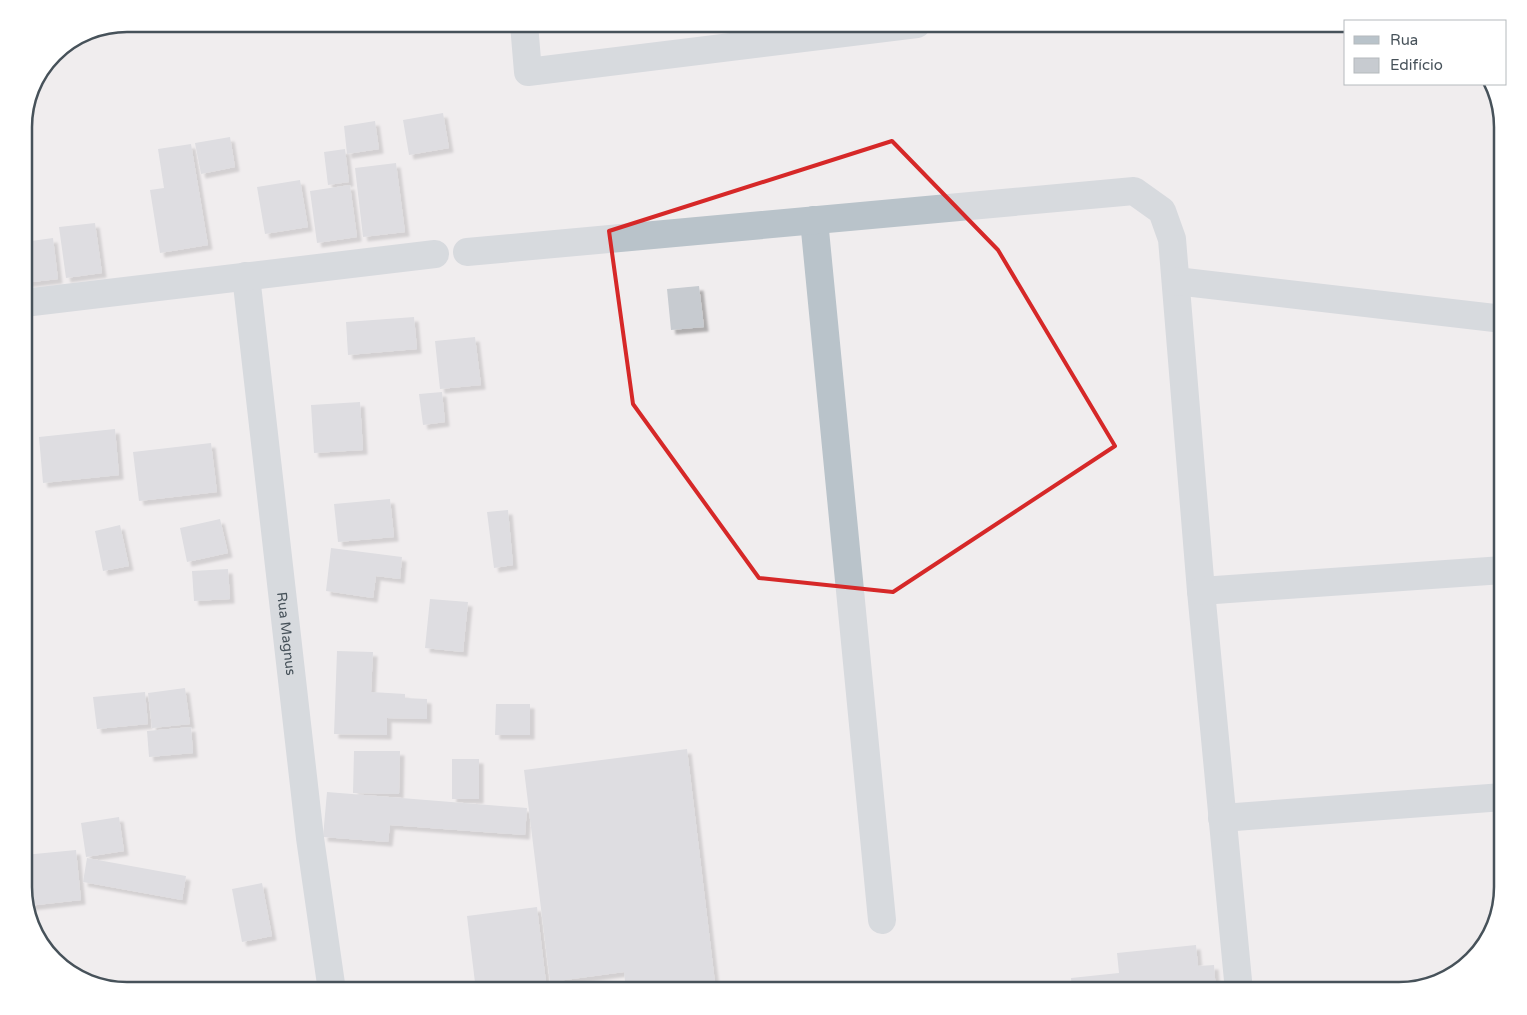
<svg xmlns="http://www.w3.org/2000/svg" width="1527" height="1015" viewBox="0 0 1527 1015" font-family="'Varela Round',sans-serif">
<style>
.building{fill:#c7cbd0;filter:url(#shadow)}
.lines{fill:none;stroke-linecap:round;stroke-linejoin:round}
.minor{stroke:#b9c3ca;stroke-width:28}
.marked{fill:none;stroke:#d62828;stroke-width:4;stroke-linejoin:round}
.labels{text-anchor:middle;stroke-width:4;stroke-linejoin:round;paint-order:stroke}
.street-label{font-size:14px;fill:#47525a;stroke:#fff}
.rim{fill:none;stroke:#47525a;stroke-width:2.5}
</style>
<defs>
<filter id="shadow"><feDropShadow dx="4.5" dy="4.5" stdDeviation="1" flood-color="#0004"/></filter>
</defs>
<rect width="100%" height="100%" fill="#f0edee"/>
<g class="building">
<path d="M443 113 449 148 409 155 403 120Z"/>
<path d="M375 121 379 149 347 154 344 126Z"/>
<path d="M230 137 235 167 201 174 195 143Z"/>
<path d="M191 144 208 245 160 253 150 190 164 188 158 149Z"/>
<path d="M345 149 349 182 328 185 324 152Z"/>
<path d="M396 163 405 232 363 237 355 168Z"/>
<path d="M300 180 308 227 265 234 257 187Z"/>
<path d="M350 185 357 237 317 243 310 191Z"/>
<path d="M95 223 102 273 66 278 59 227Z"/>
<path d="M53 238 58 279 24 283V242Z"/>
<path d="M699 286 704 327 671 330 667 289Z"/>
<path d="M414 317 417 349 348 355 346 322Z"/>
<path d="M475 337 481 385 440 389 435 341Z"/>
<path d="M442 392 445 422 423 425 419 394Z"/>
<path d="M360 402 363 450 314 453 311 405Z"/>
<path d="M115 429 119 475 43 483 39 437Z"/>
<path d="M211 443 217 492 139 501 133 452Z"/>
<path d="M390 499 394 537 338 542 334 504Z"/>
<path d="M508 510 513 565 494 568 487 512Z"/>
<path d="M220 519 228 553 187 562 180 528Z"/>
<path d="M120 525 129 566 103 571 95 531Z"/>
<path d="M331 548 402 557 400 579 376 576 373 598 326 591Z"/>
<path d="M228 569 230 599 194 601 192 571Z"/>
<path d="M430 599 468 602 463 652 425 648Z"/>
<path d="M337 651 373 652 371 692 405 694V698L427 699V719L387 718V735L334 734Z"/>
<path d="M185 688 190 724 152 728 148 693Z"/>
<path d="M145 692 148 724 97 729 93 697Z"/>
<path d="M496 704H530V735H495Z"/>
<path d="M191 727 193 753 149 757 147 731Z"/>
<path d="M687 749 716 991H626L624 972 550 982 524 770Z"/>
<path d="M354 751H400L399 794 353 793Z"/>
<rect x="452" y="759" width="27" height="40"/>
<path d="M327 792 527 808 525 835 390 825 388 842 323 837Z"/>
<path d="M119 817 124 851 86 857 81 823Z"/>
<path d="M76 850 81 900 28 906 24 894V855Z"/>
<path d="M87 858 186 876 182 900 83 882Z"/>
<path d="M262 883 272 936 242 942 232 889Z"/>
<path d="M537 907 547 991H476L467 916Z"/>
<path d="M1196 945 1198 966 1214 965 1216 991H1072L1071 978 1119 973 1117 953Z"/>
</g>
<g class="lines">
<g class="minor">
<path d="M524 24 528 72 917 24"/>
<path d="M814 220 882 920"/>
<path d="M467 252 1134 191 1162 211 1172 239 1201 591 1239 991"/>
<path id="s1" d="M246 276 310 838 332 991"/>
<path d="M1176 281 1503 319"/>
<path d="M24 303 435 254"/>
<path d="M1201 591 1503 570"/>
<path d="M1222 818 1503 797"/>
</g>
</g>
<path d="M0 0H1527V1015H0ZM892 141 998 250 1115 446 893 592 759 578 633 404 609 231Z" fill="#f0edee" fill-opacity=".55" fill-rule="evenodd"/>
<path class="marked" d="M892 141 998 250 1115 446 893 592 759 578 633 404 609 231Z"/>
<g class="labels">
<g class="street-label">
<text dy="5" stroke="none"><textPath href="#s1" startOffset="360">Rua Magnus</textPath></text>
</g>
</g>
<path d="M0 0H1527V1015H0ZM127 32H1399A95 95 0 0 1 1494 127V887A95 95 0 0 1 1399 982H127A95 95 0 0 1 32 887V127A95 95 0 0 1 127 32Z" fill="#fff" fill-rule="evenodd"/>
<path class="rim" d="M127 32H1399A95 95 0 0 1 1494 127V887A95 95 0 0 1 1399 982H127A95 95 0 0 1 32 887V127A95 95 0 0 1 127 32Z"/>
<rect x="1344" y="20" width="162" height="65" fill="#ffffff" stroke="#b5babd"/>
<rect x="1354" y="36" width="25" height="8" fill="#b9c3ca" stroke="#b5babd"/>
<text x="1390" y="45" font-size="15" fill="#47525a">Rua</text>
<rect x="1354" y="58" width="25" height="15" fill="#c7cbd0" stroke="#b5babd"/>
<text x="1390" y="70" font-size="15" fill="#47525a">Edifício</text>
</svg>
